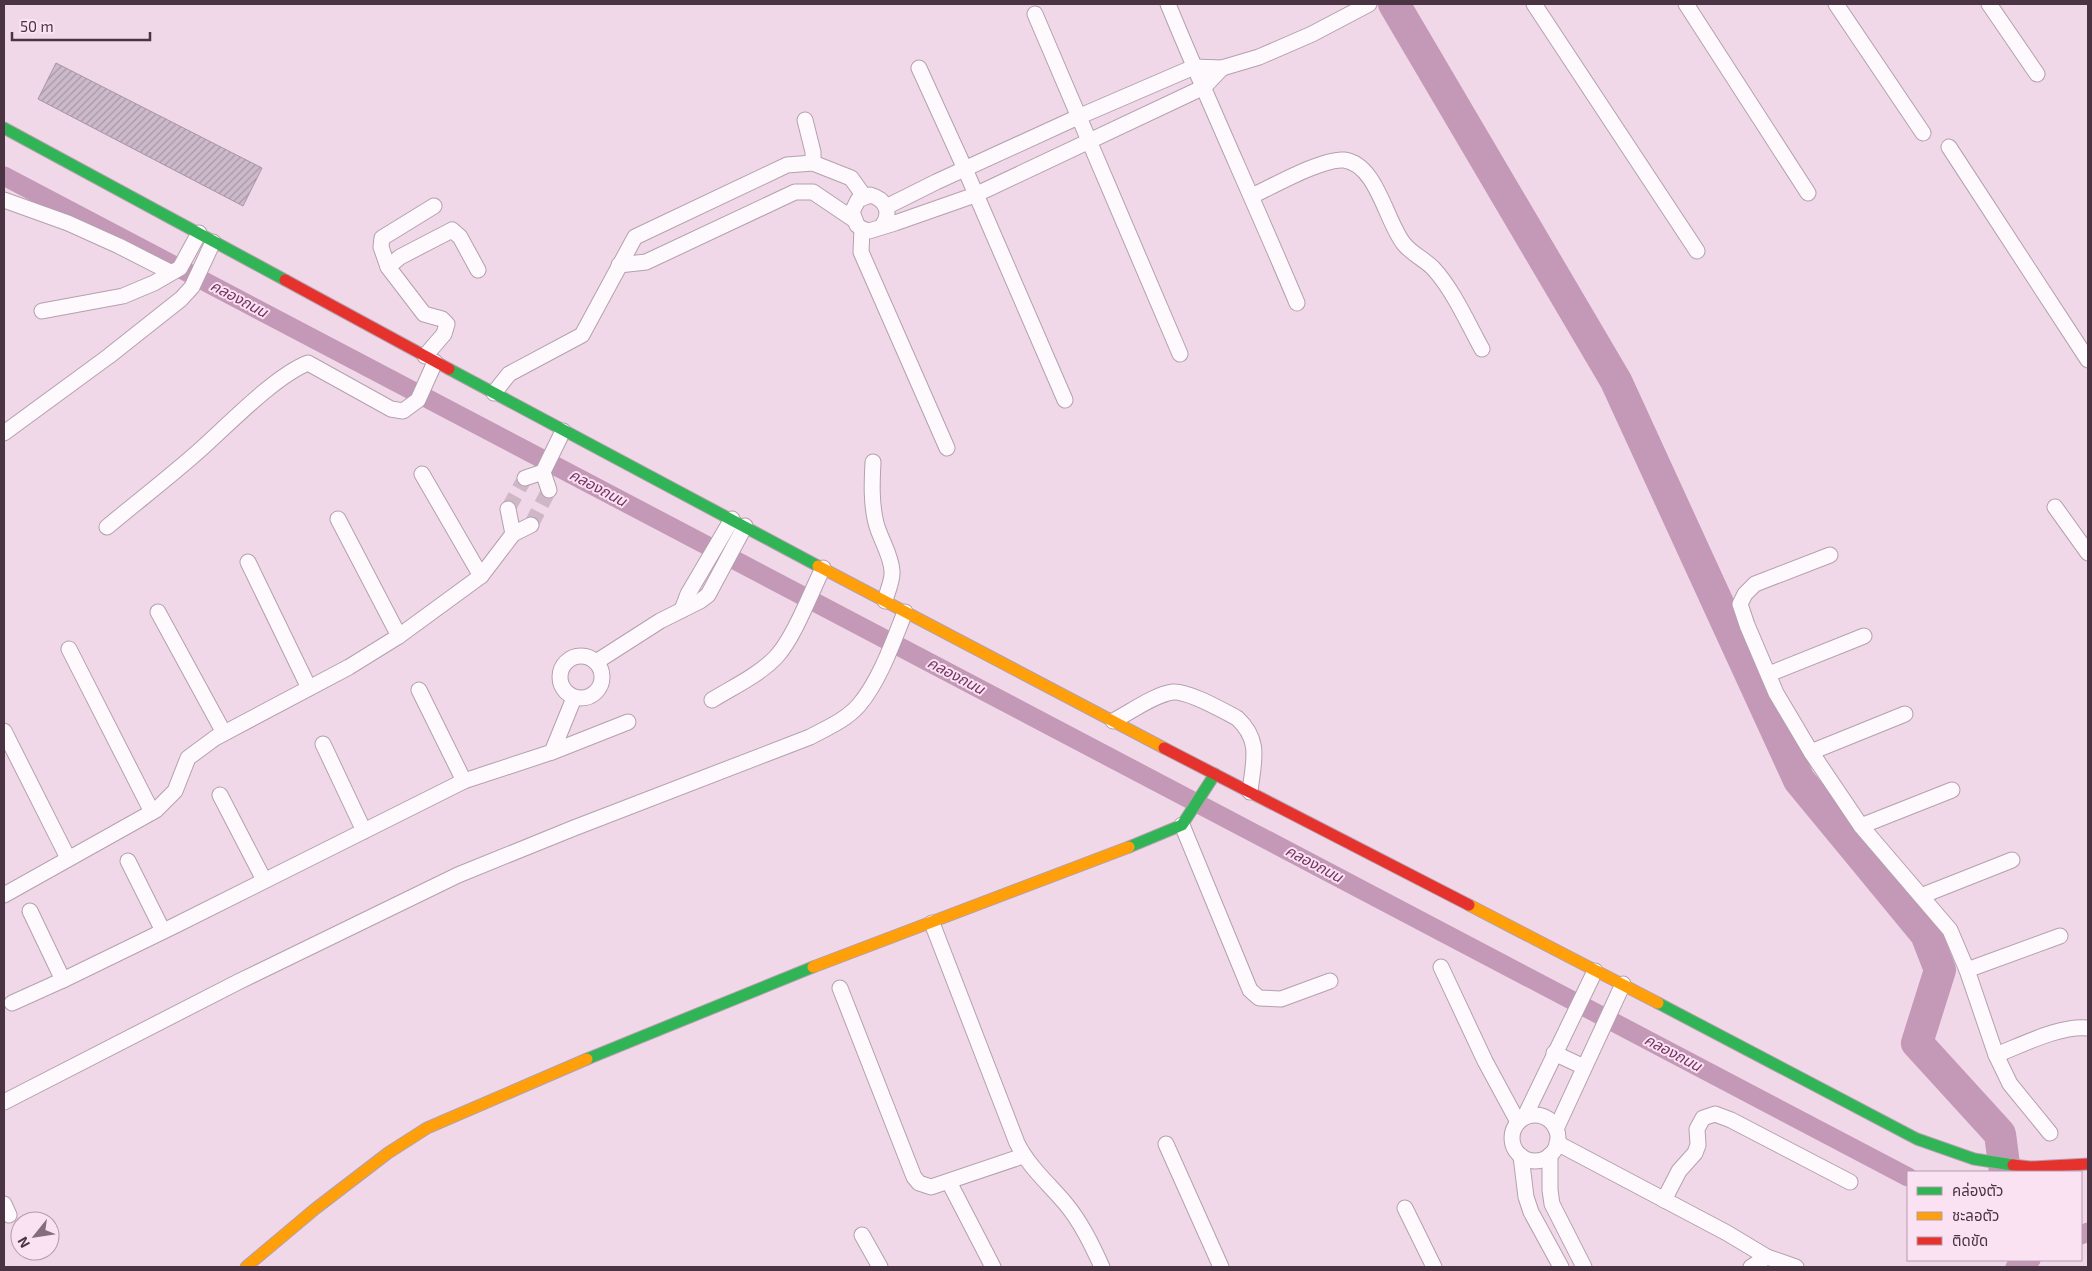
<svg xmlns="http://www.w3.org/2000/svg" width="2092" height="1271" viewBox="0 0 2092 1271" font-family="'Exo 2','Noto Sans Thai',sans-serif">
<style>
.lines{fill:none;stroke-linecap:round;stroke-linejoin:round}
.canal{stroke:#c498b7;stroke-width:19}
.river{stroke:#c498b7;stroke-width:32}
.building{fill:url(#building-hatch);stroke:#a795a5}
.street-tunnel{stroke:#cfb7c7;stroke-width:15;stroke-dasharray:15 8;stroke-linecap:butt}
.street-casing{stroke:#b4a0ae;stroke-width:17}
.fast-casing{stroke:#b4a0ae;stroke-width:13}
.slow-casing{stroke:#b4a0ae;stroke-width:13}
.jam-casing{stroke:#b4a0ae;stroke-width:13}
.street{stroke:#fdf9fc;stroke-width:15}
.fast{stroke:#30b455;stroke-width:11}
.slow{stroke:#ff9f0a;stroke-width:11}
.jam{stroke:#e5322d;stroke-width:11}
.labels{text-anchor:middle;stroke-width:4;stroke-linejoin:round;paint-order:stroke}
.water-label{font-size:15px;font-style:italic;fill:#743364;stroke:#fae2f2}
</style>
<defs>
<pattern id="building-hatch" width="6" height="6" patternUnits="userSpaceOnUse" patternTransform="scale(1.25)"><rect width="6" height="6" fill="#ccb9ca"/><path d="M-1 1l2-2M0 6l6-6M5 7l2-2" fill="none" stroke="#a897a6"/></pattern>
</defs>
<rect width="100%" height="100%" fill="#f0d8e8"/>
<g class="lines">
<g class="canal">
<path d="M4 176 1908 1177"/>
<path d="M2081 1235 2088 1232"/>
<path d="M2015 1267 2031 1260"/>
</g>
<path class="river" d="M1394 4 1616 381 1799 780 1926 934 1940 970 1917 1043 2000 1134 2005 1172"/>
</g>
<path class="building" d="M56 63 262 168 243 206 38 99Z"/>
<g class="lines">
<g class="street-tunnel">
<path d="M508 509 525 478"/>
<path d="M531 525 549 490"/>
</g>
<defs>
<g id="street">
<path d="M1168 4C1209 104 1255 203 1297 303"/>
<path d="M1534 4 1697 251"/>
<path d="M1686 4 1808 193"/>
<path d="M1836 4 1923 133"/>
<path d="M1989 4 2037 74"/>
<path d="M1035 14 1180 354"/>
<path d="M919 68 965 169 1065 400"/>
<path d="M805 120 813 152V163"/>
<path d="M1949 147 2088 360"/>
<path d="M1252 196C1273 186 1323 158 1344 160 1377 164 1386 222 1404 244 1412 254 1424 259 1433 268 1454 291 1467 322 1482 349"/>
<path d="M4 200 68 223 119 246 170 272"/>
<path d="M886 207 936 182 1078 117 1194 67 1222 68 1259 57 1312 34 1369 4"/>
<path d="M882 226C892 213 886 199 870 195L858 200 852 212 857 225 862 229 869 231 895 223 975 195 1204 87 1222 68"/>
<path d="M862 229 861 252 947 448"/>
<path d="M619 265 646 262 795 192H813L853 219"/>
<path d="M388 267 381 247 382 238 434 206"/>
<path d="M42 311 123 296 154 283 180 268 199 233"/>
<path d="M425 356 444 334 447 324 442 319 424 314 388 267 400 257 452 230 460 237 478 270"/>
<path d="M494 393 509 374 582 335 635 237 787 165 813 163 851 178 864 196"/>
<path d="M4 433 109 356 181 299 192 287 213 242"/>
<path d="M873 462C872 482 871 503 876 523 880 539 891 554 892 571 893 580 887 592 885 601"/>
<path d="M422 474 481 576"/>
<path d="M525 478 543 472"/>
<path d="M549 490 543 472 563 431"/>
<path d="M2055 507 2088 553"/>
<path d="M508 509 513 534"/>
<path d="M338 519 399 636"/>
<path d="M107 527C138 501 171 476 201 449 229 424 275 376 308 363L391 409 403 411 418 400 435 362"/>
<path d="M1830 555 1755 584 1745 594 1740 604 1747 625 1776 693 1811 752 1861 826 1950 930 1967 970 1996 1055 2010 1084 2050 1133"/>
<path d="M248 562 309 688"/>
<path d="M682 610 688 594 732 519"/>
<path d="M158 612 224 733"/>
<path d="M69 649 152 812"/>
<circle cx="581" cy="677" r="21"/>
<path d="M596 662 660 621 700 601 708 595 745 526"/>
<path d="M1769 674 1864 636"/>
<path d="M419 690 464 781"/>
<path d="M712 700C733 687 759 675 776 657 794 638 811 592 823 568"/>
<path d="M1113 721C1129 713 1155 694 1173 692 1189 691 1222 710 1237 718 1262 741 1253 762 1250 792"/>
<path d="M4 731 68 858"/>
<path d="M323 744 364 831"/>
<path d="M552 752 628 722"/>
<path d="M1811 752 1905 714"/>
<path d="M220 795 264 880"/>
<path d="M1182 825 1250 990 1259 998 1281 999 1330 981"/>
<path d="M1861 826 1952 790"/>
<path d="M128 861 163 931"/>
<path d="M4 895 156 810 175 791 188 758 215 738 349 667 399 636 481 576 513 534 531 525"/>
<path d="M1921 896 2012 860"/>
<path d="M30 911 63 980"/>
<path d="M932 923 1017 1143C1029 1167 1048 1183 1065 1203 1081 1222 1092 1245 1102 1267"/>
<path d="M1441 967 1485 1061 1518 1122"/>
<path d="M1967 970 2060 936"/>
<path d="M840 988 914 1177 919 1183 931 1187 1023 1156"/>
<path d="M12 1003 63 980 176 925 464 781 552 752 574 698"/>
<path d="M1554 1053 1584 1067"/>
<path d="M1996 1055C2022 1045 2060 1025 2088 1028"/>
<path d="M4 1102 238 982 458 875 574 828 810 737C827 728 846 720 859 705 880 680 893 642 905 612"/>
<circle cx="1535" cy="1138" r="23"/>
<path d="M1525 1116 1595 971"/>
<path d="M1556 1129 1623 984"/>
<path d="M1557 1143 1727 1233 1767 1257 1751 1267"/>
<path d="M1166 1144 1221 1267"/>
<path d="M1550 1155V1190L1552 1204 1584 1267"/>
<path d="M1521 1156 1526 1197 1531 1212 1561 1267"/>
<path d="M949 1182 993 1267"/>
<path d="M1664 1200 1679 1171 1695 1153 1698 1145 1697 1129 1703 1118 1715 1114 1731 1120 1850 1182"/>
<path d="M4 1204 9 1215"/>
<path d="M1405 1208 1434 1267"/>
<path d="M862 1235 880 1267"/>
<path d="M1767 1257 1796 1267"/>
</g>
<g id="fast">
<path d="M4 128 285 280"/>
<path d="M449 369 818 566"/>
<path d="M1129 847 1182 825 1215 774"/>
<path d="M1658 1003 1917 1139 1974 1159 2013 1165"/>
<path d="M587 1059 813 967"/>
</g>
<g id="slow">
<path d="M818 566 1164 748"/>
<path d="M1469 905 1658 1003"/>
<path d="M813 967 1129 847"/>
<path d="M246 1267 315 1209 388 1153 427 1128 587 1059"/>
</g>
<g id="jam">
<path d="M285 280 449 369"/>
<path d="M1164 748 1469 905"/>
<path d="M2013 1165 2030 1167 2088 1164"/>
</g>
</defs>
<use href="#street" class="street-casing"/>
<use href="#fast" class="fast-casing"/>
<use href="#slow" class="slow-casing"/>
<use href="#jam" class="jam-casing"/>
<use href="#street" class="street"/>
<use href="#fast" class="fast"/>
<use href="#slow" class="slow"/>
<use href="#jam" class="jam"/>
</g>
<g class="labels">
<g class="water-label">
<text transform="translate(239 299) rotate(28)" y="5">คลองถนน</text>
<text transform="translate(598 488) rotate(28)" y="5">คลองถนน</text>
<text transform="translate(956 676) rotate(28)" y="5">คลองถนน</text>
<text transform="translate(1314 864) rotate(28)" y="5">คลองถนน</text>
<text transform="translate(1673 1053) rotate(28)" y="5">คลองถนน</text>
</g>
</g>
<rect width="2092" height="1271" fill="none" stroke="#4a3443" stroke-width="10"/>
<rect x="1907" y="1171" width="175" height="90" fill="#fae2f2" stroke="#b49cac"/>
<rect x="1917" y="1187" width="25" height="8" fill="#30b455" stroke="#b49cac"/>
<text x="1952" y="1196" font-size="15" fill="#4a3443">คล่องตัว</text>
<rect x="1917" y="1212" width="25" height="8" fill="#ff9f0a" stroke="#b49cac"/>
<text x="1952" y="1221" font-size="15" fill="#4a3443">ชะลอตัว</text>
<rect x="1917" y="1237" width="25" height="8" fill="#e5322d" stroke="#b49cac"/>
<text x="1952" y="1246" font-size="15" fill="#4a3443">ติดขัด</text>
<g transform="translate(35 1236) rotate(240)"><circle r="24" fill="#fae2f2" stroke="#b49cac"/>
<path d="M0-4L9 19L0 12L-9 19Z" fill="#846d7d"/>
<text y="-8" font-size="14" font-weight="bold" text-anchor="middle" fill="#4a3443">N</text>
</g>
<path d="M12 32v8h138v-8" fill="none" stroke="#4a3443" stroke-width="2.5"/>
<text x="20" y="32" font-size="15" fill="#4a3443" stroke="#fae2f2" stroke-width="4" paint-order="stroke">50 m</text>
</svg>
